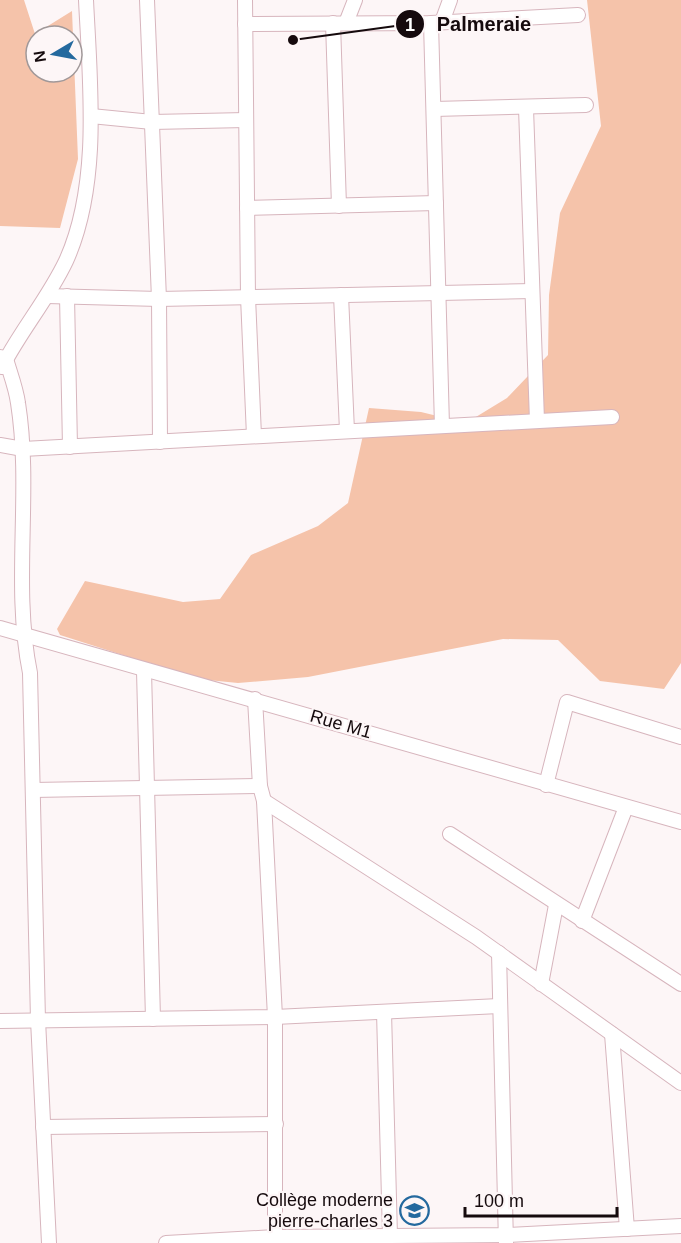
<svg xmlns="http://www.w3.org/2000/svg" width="681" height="1243" viewBox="0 0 681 1243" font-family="Helvetica,sans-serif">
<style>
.green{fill:#f5c3aa;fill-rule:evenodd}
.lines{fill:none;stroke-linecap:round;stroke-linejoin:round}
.minor-casing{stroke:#d7b5bd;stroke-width:16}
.minor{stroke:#fff;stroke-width:14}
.labels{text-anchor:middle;stroke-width:4.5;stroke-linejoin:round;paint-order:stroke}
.street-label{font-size:18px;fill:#150a0d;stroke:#fdf6f7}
.poi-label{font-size:18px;fill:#150a0d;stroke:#fdf6f7;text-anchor:end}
.leader{fill:none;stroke:#150a0d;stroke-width:2}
.callout-dot{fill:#150a0d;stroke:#fdf6f7;stroke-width:2}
.mark-label{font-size:18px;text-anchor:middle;font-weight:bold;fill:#fff}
.callout-label{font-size:20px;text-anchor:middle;font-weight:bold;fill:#150a0d;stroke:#fdf6f7;stroke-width:4.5;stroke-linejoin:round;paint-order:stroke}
</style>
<rect width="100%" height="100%" fill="#fdf6f7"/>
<g class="green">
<path d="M0 0H24L35 34 72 11 78 159 60 228 0 226ZM36 36H72V72H36Z"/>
<path d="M587 0H681V663L664 689 600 681 558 640 503 639 308 677 238 683 198 679 60 635 57 629 85 581 183 602 220 599 251 555 318 526 348 503 369 408 421 412 466 423 507 398 548 355 549 295 560 213 601 126Z"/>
</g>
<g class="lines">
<defs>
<g id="minor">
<path d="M147 0 159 299 160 442"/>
<path d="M245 0 248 297 254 436"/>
<path d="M442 22 450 0"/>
<path d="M333 23 339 206"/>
<path d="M346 23 355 0"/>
<path d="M431 23 442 426"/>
<path d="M245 24 431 23 578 15"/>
<path d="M526 108 537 421"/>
<path d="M434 109 586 105"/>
<path d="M91 116 152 122 246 120"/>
<path d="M247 208 436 203"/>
<path d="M341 295 347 431"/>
<path d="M47 296 159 299 532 291"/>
<path d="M67 296 70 447"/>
<path d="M0 357 6 359C10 373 16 388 18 403 32 492 12 584 30 673L38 1020 49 1243"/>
<path d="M2 367C21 330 48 299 66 261 101 184 90 83 86 0"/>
<path d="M0 445 23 449 612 417"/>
<path d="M0 628 681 822"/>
<path d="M144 671 153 1019"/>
<path d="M255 699 260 786 264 801 275 1017V1243"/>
<path d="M546 785 567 702 681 737"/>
<path d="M33 790 260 786"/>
<path d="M264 801 476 937 681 1083"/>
<path d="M450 834 681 984"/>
<path d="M582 921 626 807"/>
<path d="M499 953 506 1243"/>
<path d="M541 984 556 905"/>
<path d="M384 1012 390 1236"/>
<path d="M0 1021 275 1017 499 1006"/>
<path d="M612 1034 627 1229"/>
<path d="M43 1127 276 1124"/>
<path d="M166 1243 275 1237 506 1235 681 1226"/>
</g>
</defs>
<use href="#minor" class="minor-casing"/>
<use href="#minor" class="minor"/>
</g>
<defs>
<symbol id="school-ring" viewBox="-11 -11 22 22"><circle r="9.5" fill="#fdf6f7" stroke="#24699e" stroke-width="1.5"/><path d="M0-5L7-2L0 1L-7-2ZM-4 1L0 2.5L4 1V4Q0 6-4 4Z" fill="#24699e"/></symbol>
</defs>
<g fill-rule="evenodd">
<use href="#school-ring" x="398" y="1194" width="33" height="33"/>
</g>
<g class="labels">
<g class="street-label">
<text transform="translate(341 724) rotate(16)" y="6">Rue M1</text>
</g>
<g class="poi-label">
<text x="393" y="1206">Collège moderne<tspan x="393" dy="21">pierre-charles 3</tspan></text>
</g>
</g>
<path class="leader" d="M293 40L410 24"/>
<g class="callout-dot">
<circle cx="293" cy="40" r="6"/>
<circle cx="410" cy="24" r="15"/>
</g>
<g class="mark-label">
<text x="410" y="31">1</text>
</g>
<g class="callout-label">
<text x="484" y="31">Palmeraie</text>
</g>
<g transform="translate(54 54) rotate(260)"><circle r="28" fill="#fdf6f7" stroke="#a09899" stroke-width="1.5"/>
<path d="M0-4.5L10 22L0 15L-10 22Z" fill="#24699e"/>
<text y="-9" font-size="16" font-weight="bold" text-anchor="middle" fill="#150a0d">N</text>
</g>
<path d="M465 1207v9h152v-9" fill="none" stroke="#150a0d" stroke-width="3"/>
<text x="474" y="1207" font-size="18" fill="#150a0d" stroke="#fdf6f7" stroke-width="4.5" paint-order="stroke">100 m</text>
</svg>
